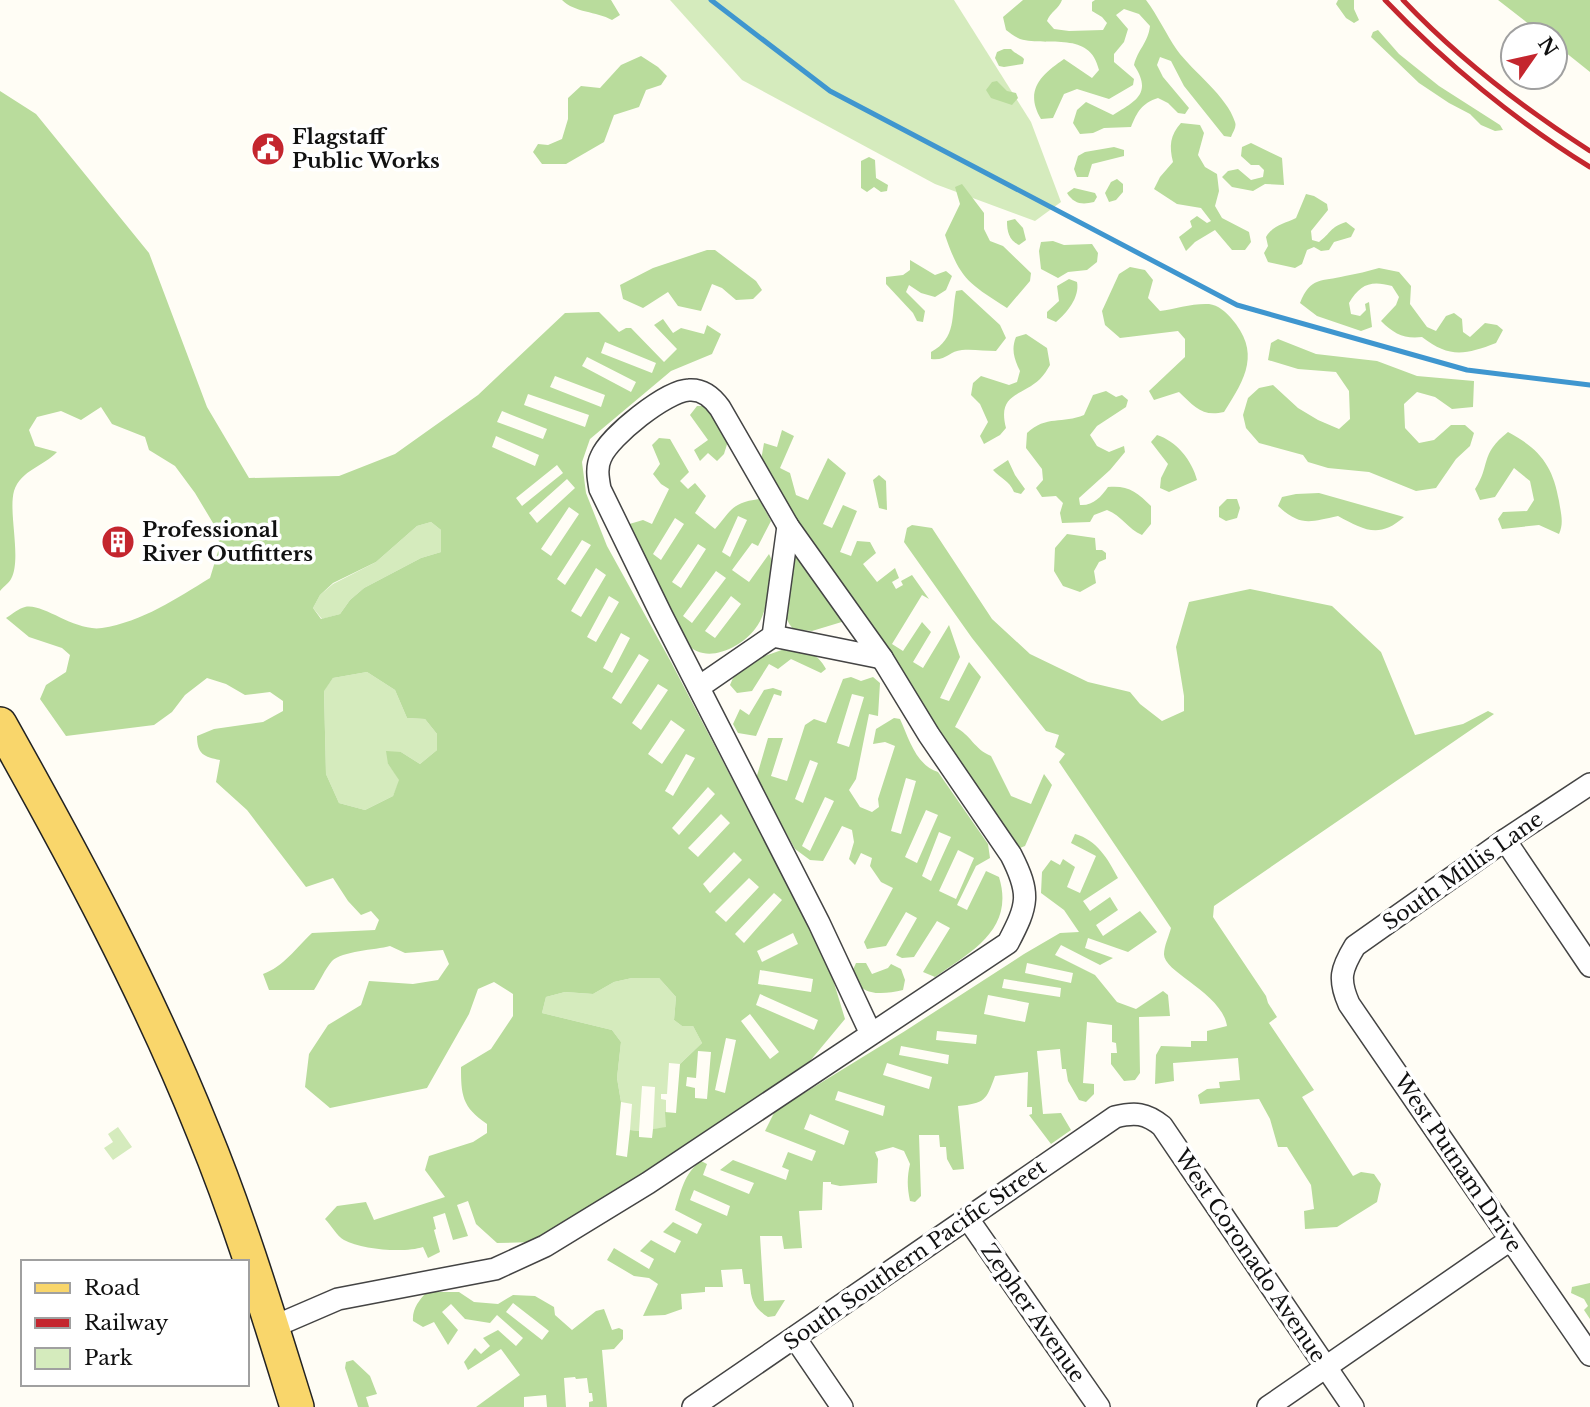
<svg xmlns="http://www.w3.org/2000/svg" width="1590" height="1407" viewBox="0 0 1590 1407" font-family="'Libre Baskerville',serif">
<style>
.green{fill:#d5ebbd}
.forest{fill:#b9dc9c;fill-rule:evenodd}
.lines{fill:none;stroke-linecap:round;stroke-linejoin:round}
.stream{stroke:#3f96cf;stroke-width:5}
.minor-casing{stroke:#444;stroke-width:24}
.primary-casing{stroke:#222;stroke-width:36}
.minor{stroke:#fff;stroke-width:21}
.primary{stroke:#f9d66b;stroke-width:33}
.rail{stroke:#c4262e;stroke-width:5}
.labels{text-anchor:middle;stroke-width:7;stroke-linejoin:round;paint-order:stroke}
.poi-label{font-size:21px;font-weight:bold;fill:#111;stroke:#fff;text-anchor:start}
.street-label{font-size:21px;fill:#111;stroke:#fff}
</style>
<rect width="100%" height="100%" fill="#fffdf5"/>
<g class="green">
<path d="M670 0H954L1031 122 1061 202 1035 221 935 184 742 80Z"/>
<path d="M431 522 441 530V552L421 558 364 588 350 600 340 614 322 619 313 608 320 595 333 584 376 562 417 526Z"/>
<path d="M367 672 395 690 407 718 425 719 437 734V750L420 764 401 752 388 764 400 780 393 796 365 810 339 803 326 774 324 690 333 678Z"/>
<path d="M632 978H659L676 997 674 1020 682 1026H693L702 1043 680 1064 669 1063 667 1094H661V1099L666 1100V1128L653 1129 655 1087 642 1086 639 1131 630 1130 632 1104 621 1102 617 1078 621 1042 612 1030 542 1013 546 997 565 992 593 994 614 982Z"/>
<path d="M118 1127 132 1147 113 1160 104 1148 113 1142 108 1134Z"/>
</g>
<g class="forest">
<path d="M562 0H611L620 15 612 20C596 11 575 13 562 0Z"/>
<path d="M1023 0H1062C1059 9 1050 12 1047 21L1054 29 1069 31 1103 30 1107 23 1102 17 1092 11V2L1095 0H1146C1158 16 1166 34 1177 50 1193 72 1227 96 1235 122 1237 127 1233 132 1231 137L1224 136 1184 86 1171 61 1160 57 1157 65 1163 77 1189 108 1185 114 1178 113 1168 103 1158 98C1142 103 1137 112 1131 127L1104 128 1093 133 1080 134 1073 123 1077 110 1086 102 1113 115C1135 101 1153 94 1134 65 1138 49 1148 43 1150 26L1139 14 1124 9 1116 15 1128 29 1124 42 1114 54V62L1134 79 1133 85 1109 99 1077 89 1064 94 1053 118 1041 119C1024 90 1041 75 1064 59L1092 78 1099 70C1090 30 1049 47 1020 39 1015 37 1010 33 1006 30L1003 17Z"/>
<path d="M1338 0H1354V9L1359 20 1354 23 1346 18 1336 4Z"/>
<path d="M1498 0H1590V72L1555 44V35H1543Z"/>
<path d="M1378 30 1399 54 1439 86 1500 125 1503 130 1495 131 1481 125 1470 114 1449 103 1419 83 1371 37 1373 32Z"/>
<path d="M1004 49H1011C1015 54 1020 54 1024 59L1023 64 1004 67 999 66 995 58 997 52Z"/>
<path d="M641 56 658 67 667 76 661 85 646 90 639 107 614 115 604 142 566 164H542L533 152 538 144 548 145 562 139 568 119V98L581 86 600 88 621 65Z"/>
<path d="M997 81 1007 91 1016 93 1018 98 1012 105 991 98 986 90 992 82Z"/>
<path d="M0 91 36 114 149 253 207 407 249 478 339 476 395 454 478 395 565 313 599 312 619 332 626 328H631L664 362 677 349 654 325 663 319 673 333 681 328 704 334 707 325 721 334 712 354 671 371 590 439 582 462 586 493 607 546 671 662 828 963 845 1019 810 1061 688 1145 535 1242 497 1243 476 1224 468 1201 457 1205 468 1236 453 1240 445 1213 433 1217 436 1229 434 1230 440 1252 428 1258 423 1247C405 1253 362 1250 344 1240 337 1236 331 1225 325 1219L337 1206 366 1202 374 1220 445 1197 425 1170 429 1156 473 1142 487 1133V1124C462 1107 461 1095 461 1067L491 1049 513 1016V994L494 982 478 989 469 1014 427 1088 330 1108 305 1087 309 1054 328 1025 361 1005 369 981 413 984 438 980 449 964 443 950 405 953 390 946C375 950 342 951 332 961 325 969 320 981 314 990H269L263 974C283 967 296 948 312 933L375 930 379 920 371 911 361 915 348 901 333 878 306 887 247 810 216 782 220 760C204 757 197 754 197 736L214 729 263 722 283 711V701L270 692 245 695 226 684 207 678 185 695 172 712 154 725 66 736 40 699 46 685 66 672 70 655 62 648 29 637 6 618C11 615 19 608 25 607 44 603 74 632 102 628 142 622 177 598 210 578L220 545 213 523 195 493 175 466 149 450 145 437 112 424 101 407 81 420 61 411 37 417 29 430 35 446 57 452C44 466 21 470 14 491 8 513 22 559 11 579 9 583 3 587 0 591ZM605 342 656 363 652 373 601 353ZM587 357 636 382 631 392 582 366ZM555 376 605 395 601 407 550 387ZM528 394 589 415 585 427 524 405ZM502 411 547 429 543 439 497 422ZM496 436 539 455 535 466 492 447ZM557 465 563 473 522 506 516 498ZM567 479 575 488 537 523 529 513ZM569 507 579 514 551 556 541 549ZM431 522 441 530V552L421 558 364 588 350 600 340 614 321 619 313 608 320 595 333 583 376 562 417 526ZM582 540 591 545 565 585 557 579ZM596 568 606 575 581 617 571 611ZM609 596 619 602 596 642 587 637ZM621 633 630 638 612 673 603 668ZM639 654 649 660 621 704 612 698ZM367 672 395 690 407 718 425 719 437 734V750L420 764 401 752 386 751 388 764 399 780 393 796 365 810 339 803 326 774 324 691 333 678ZM658 684 668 690 641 730 632 723ZM671 720 685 730 662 764 648 754ZM686 754 695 758 673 796 665 791ZM708 787 715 794 679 835 672 828ZM721 814 730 823 698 857 688 848ZM734 852 742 860 710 893 703 884ZM749 878 759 887 726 922 715 912ZM774 893 782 900 744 943 735 934ZM793 933 798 944 762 962 757 951ZM760 970 813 979 811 992 758 984ZM632 978H659L676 997 674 1020 682 1026H693L702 1043 680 1064 676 1113 665 1112 666 1127 653 1129 652 1138 639 1137V1131L630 1130 627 1157 616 1155 621 1102 617 1078 621 1042 612 1030 542 1013 546 997 565 992 593 994 614 982ZM760 994 818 1020 814 1030 756 1005ZM750 1014 779 1052 770 1059 741 1021ZM726 1038 736 1040 725 1093 715 1090ZM698 1051 711 1052 707 1099 695 1098V1088L686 1086 687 1077 696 1078Z"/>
<path d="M1181 123 1200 125 1204 133 1198 155 1205 167 1217 174 1219 191 1215 206 1222 218 1249 232 1251 242 1245 250H1232L1215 230 1195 242 1186 251 1179 237 1192 227 1190 221 1197 216 1207 223 1211 221 1201 208 1177 204 1154 189 1160 177 1173 162C1169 146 1170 135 1181 123Z"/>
<path d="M1251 143 1282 158 1284 185 1265 184 1253 191 1232 187 1222 177 1228 171 1238 169 1251 180 1263 177 1264 170 1259 165H1251L1241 156 1242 147Z"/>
<path d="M1114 147 1124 150V156L1092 164 1088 177H1077L1074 169 1078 156 1085 152Z"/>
<path d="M869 157 875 160 876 178 888 185 887 191 881 192 874 187 867 192 861 188V161Z"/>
<path d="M1117 179 1123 184V192L1116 200 1109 202 1105 193 1111 182Z"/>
<path d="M962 184 984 213V229L990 241 1003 246 1031 273 1030 281 1007 308C968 283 960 279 945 235L960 204 955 187Z"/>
<path d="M1074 188 1095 193 1097 197 1094 202C1082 205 1074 204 1067 193Z"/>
<path d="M1306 194 1314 196 1327 204 1328 210 1311 231 1312 240 1319 242C1331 233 1330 227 1346 222L1355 229 1351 237 1334 242 1329 250 1321 251 1314 247 1307 250 1302 264 1295 268 1268 262 1264 253 1268 246 1266 237C1273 225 1284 224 1296 218Z"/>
<path d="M1015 219 1023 228 1026 240 1019 245C1009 240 1007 232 1007 221Z"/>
<path d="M1053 241 1064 245 1092 244 1098 253 1097 262 1087 270 1068 272 1058 278 1041 269 1039 251 1041 242Z"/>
<path d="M707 250H715L756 281 762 290 753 299 736 300 722 288 712 284 701 311 678 306 668 292 643 308 623 299 620 285 653 268Z"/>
<path d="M910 260 935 275 946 271 952 276 946 290 935 297 921 293 909 285 906 292 925 311 923 322 917 321 913 313 886 284V277L903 275 910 270Z"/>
<path d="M1130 267 1145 270 1153 280 1148 298 1160 311C1175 309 1193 303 1209 304 1218 305 1226 312 1231 318 1261 352 1246 378 1224 412 1202 417 1195 407 1179 392L1154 400 1149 391 1185 357V339L1178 331 1120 338 1105 325 1102 311 1119 274Z"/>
<path d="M1379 268 1399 272 1411 286 1410 304 1427 327 1436 331 1446 316 1454 313 1462 319 1463 332 1470 337 1485 323 1497 325 1503 330 1496 343C1465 355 1449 358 1422 337 1404 339 1394 334 1381 321L1396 305 1399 297 1392 286C1371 280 1360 284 1349 303L1351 314 1360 316 1366 310 1365 304 1369 302 1372 327 1361 331 1317 316 1300 303C1311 276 1321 282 1345 276 1357 274 1368 271 1379 268Z"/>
<path d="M1069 279 1077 282C1080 297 1067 313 1056 322L1047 318V312L1059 301 1057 286Z"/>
<path d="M962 290 1000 325 1006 338 996 351C985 351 973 349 962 350 949 351 947 361 931 359V352C957 338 951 316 956 291Z"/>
<path d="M1026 334 1047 348 1050 365C1047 370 1044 375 1040 379 1021 397 997 393 1006 428L1000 435 984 444 980 436 988 422 980 404 971 395 973 383 981 376 1009 385 1017 382 1020 371C1014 359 1011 349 1016 337Z"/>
<path d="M1278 339 1316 354 1377 361 1417 376 1474 381 1473 407 1452 409 1435 397 1417 392 1404 404 1405 428 1419 443 1434 440 1451 425H1465L1474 433 1470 446 1456 459 1436 488 1416 491 1369 472 1328 468 1308 462 1303 455 1259 443 1246 428 1243 415 1248 398 1259 388 1273 385 1298 408 1318 420 1339 429 1350 419 1349 391 1336 372 1298 369 1268 360 1271 343Z"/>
<path d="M1106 391 1116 397 1122 395 1128 400 1126 407 1097 426 1090 435 1097 446 1109 452 1124 446 1125 452 1110 470 1079 498 1080 505C1093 506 1101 497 1108 487 1128 485 1137 492 1151 506V524L1142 535C1128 529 1122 516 1107 510L1094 515 1090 522 1062 523 1060 513 1063 503 1056 496 1042 497 1036 488 1043 480 1042 469 1026 448 1027 433C1046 415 1063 424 1084 415L1093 395Z"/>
<path d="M697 406H705L728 441 724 454 717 461 708 453 700 461 694 450 708 440 690 415Z"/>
<path d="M782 430 794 436 780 468 790 473 796 495 808 500 828 458 846 473 823 524 832 528 843 505 857 511 840 552 851 556 857 541 870 542 876 553 863 564 877 582 895 568 899 578 892 582 896 589 903 585 901 581 912 575 929 599 922 595 892 644 903 651 922 622 931 632 913 662 923 668 949 625 960 657 940 698 949 701 969 662 981 677 955 727C971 735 974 749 991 756L1011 796 1031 804 1044 774 1052 785 1025 846 1012 851 789 513 760 466 764 443 777 447Z"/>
<path d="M1508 432C1540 449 1553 466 1559 501 1561 514 1564 523 1559 534L1539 525 1502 529 1498 519 1503 512 1527 511 1534 500 1530 481 1514 468 1495 497 1480 500 1475 489C1491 465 1479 455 1508 432Z"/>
<path d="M1157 435C1176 441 1192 460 1197 480L1169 492 1160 488 1161 478 1168 464 1151 442Z"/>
<path d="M659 438 670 439 689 472 680 481 688 489 695 483 706 496 695 513 715 529C732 510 731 503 759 499L771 521 758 546 752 543 732 570 749 582 769 554 775 567C770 586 767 614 755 629 745 643 720 657 703 653 694 652 687 644 680 638L626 525 643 520 652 524 669 489 661 484 653 474 660 464 652 445ZM738 516 747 520 730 557 722 552ZM675 518 684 524 661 560 653 554ZM698 544 706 549 681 588 672 582ZM716 571 726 578 692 623 683 616ZM731 596 741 604 715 638 705 631Z"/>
<path d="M1008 460 1015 475 1025 489 1021 494 1014 492C1009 480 1001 479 993 470Z"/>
<path d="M879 475 886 481 887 510 879 508 873 480Z"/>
<path d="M1319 493 1404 517C1379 539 1364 530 1338 516 1310 522 1301 527 1278 506L1282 497 1296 494Z"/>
<path d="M1227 499H1237L1240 508 1237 518 1226 521 1219 517V507Z"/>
<path d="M912 525 932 528 992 619 1030 654 1088 682 1130 692 1140 704 1162 721 1184 711V696L1176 647 1189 602 1250 589 1332 606 1381 652 1415 735 1463 724 1488 711 1494 714 1214 906 1213 917 1266 996 1268 1003 1277 1017 1269 1023 1314 1090 1302 1097 1353 1176 1361 1172 1374 1174 1381 1184 1377 1202 1337 1227 1305 1229 1304 1211 1314 1209 1311 1185 1287 1147H1278L1270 1119 1259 1099 1200 1104 1198 1095 1207 1089 1220 1088 1219 1082 1240 1080 1238 1058 1173 1063 1174 1081 1155 1084 1156 1055 1161 1046 1191 1047V1041H1207V1031L1227 1026C1222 993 1163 972 1164 954 1164 946 1169 936 1171 928L1059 762 1065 754 1055 747 1059 735 1046 731 972 638 904 542 907 528Z"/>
<path d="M1067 534 1095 538 1096 550H1102L1106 553V559L1099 562 1094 571 1096 583 1080 592 1063 586 1054 571 1055 548Z"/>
<path d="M795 554H800L845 621 812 631 793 629C791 626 788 623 787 619 786 614 793 559 795 554Z"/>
<path d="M787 648C805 650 817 652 826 669L821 673 791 659 778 669 769 664 752 691 737 693 730 685C738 662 766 656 787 648Z"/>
<path d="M851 677 861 681 873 677 880 683 878 716 869 714 856 779 849 790 860 807 872 812 879 807 878 799 895 746 885 742 873 744 876 729 894 718 900 719C909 739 916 765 938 772L988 844 990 858 976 866 957 905 967 910 986 871 999 877C1015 929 972 951 935 977L923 972 950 928 937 921 914 957 902 958 896 955 917 918 906 912 886 946 867 949 864 942 893 888 881 882 870 866 872 858 861 853 855 865 849 859 854 842 852 830 842 826 823 861 810 860 795 849 756 779 768 738H783L771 776 787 781 805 725 814 719 826 723 843 679ZM852 694 864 697 849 747 837 743ZM810 760 818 763 803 803 795 799ZM906 778 916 781 901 834 891 831ZM825 797 834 801 810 851 802 846ZM926 810 938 815 917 863 905 857ZM939 832 951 837 931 881 922 876ZM958 850 974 858 956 899 939 891Z"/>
<path d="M773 688 782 691 781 696 774 694 756 736 738 733 733 724 740 709 749 715 764 690Z"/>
<path d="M1075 834C1097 840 1108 859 1118 878L1083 901 1090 911 1110 897 1118 910 1096 925 1103 936 1140 911 1157 932 1128 952 1088 938 1085 948 1113 958 1100 965 1061 945 1055 955 1095 975 1117 1002 1136 1009 1163 991 1168 995 1170 1016 1139 1017 1140 1073 1135 1080 1124 1081 1111 1064V1053H1117L1116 1043 1112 1042V1025L1087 1022 1083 1083 1094 1084V1094L1086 1102 1079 1100 1068 1081 1066 1069H1062L1060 1049 1037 1051 1043 1114 1061 1113 1071 1130 1051 1144 1029 1115 1032 1114V1107H1027L1028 1072 995 1076C986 1101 985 1103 958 1106L964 1169 953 1170 947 1159 946 1147H940L939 1135H919L921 1196 915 1202 910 1201C907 1187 907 1177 910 1164L904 1151 893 1147 875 1152 878 1159 877 1183 840 1186 831 1184V1182H823L822 1210 799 1211 802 1248 784 1249 782 1236H760L764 1301 785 1300 775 1316 768 1317C754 1308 751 1300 750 1284H744L742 1269 721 1270 723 1287H705V1292L681 1294 682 1309 665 1315 643 1316 658 1284 649 1278 634 1276 607 1260 614 1248 649 1269 654 1259 640 1251 651 1240 675 1253 681 1241 663 1232 673 1222 697 1234 702 1224 675 1210C681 1192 684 1173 701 1161L707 1164 703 1175 749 1194 754 1183 720 1170 733 1160 786 1180 789 1170 782 1167 788 1152 812 1161 816 1151 765 1131 775 1111 905 1031 1024 954 1060 933 1079 932 1064 910 1041 893 1042 872 1051 860 1060 865 1063 859 1075 867 1067 887 1080 893 1096 856 1071 843ZM1027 963 1073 973 1071 983 1025 973ZM1004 979 1061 988 1060 997 1002 988ZM988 995 1029 1003 1025 1022 984 1014ZM937 1031 977 1035 976 1044 936 1040ZM901 1046 949 1055 948 1064 899 1055ZM887 1063 932 1077 929 1089 883 1075ZM838 1091 885 1106 883 1116 835 1100ZM810 1114 849 1131 844 1145 804 1129ZM694 1190 730 1206 727 1216 690 1200Z"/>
<path d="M856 963H866L872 974 888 968 891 964 901 969 905 980 903 990C881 995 859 997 852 972Z"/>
<path d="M1590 1283V1319L1584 1310 1588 1306 1584 1299 1571 1293 1572 1287Z"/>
<path d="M427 1292H459L474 1302 498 1304 513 1295 535 1296 554 1307 555 1315 572 1330 596 1311 604 1309 612 1330 619 1328 623 1330V1339L614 1349 602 1350 607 1407H589V1402L593 1401 592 1393H589L587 1378 576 1379 575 1377 564 1378 566 1407H547L546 1395 524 1397V1407H476L520 1375 501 1349 468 1370 464 1362 475 1348 481 1354 490 1346 483 1338 498 1330 516 1346 523 1338 497 1315 490 1323 465 1319 451 1304 442 1312 458 1330 448 1345 434 1322 423 1327 413 1321C412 1309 419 1300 427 1292ZM513 1303 549 1331 542 1340 506 1312Z"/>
<path d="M353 1360 370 1376 377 1394 366 1397 369 1407H358L345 1368 346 1362Z"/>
</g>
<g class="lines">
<path class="stream" d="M711 0 830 91 1237 305 1467 370 1590 385"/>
<defs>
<g id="minor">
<path d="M773 636 882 658"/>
<path d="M699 687 773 636 788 526"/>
<path d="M1590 784 1505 840 1355 946C1341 969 1338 979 1349 1004L1590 1355"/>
<path d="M1505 840 1590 966"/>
<path d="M968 1219 1099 1407"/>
<path d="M273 1327 338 1299 495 1269 545 1246 648 1183 1008 943C1028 905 1031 894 1011 855L929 735 882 658 788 526 720 408C713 398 703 389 689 390 666 391 610 436 601 457 596 467 598 478 600 489L662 616 819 923 871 1034"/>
<path d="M795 1338 842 1407"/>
<path d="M693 1407 1115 1117C1135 1112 1146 1113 1162 1126L1353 1407"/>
<path d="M1268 1407 1510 1240"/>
</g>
<path id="primary" d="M0 724C74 856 147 991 203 1131 240 1221 268 1314 297 1407"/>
</defs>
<use href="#minor" class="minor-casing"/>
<use href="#primary" class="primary-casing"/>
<use href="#minor" class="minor"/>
<use href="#primary" class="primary"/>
<g class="rail">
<path d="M1385 0C1444 62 1517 122 1590 167"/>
<path d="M1403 0C1458 58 1523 108 1590 151"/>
</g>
</g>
<defs>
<symbol id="civic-disc" viewBox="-11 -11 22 22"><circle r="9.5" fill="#c4262e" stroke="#fff"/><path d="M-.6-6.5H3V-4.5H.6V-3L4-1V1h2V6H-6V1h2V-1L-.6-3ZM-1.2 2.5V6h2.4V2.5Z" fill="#fff"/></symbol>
<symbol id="building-disc" viewBox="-11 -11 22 22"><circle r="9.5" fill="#c4262e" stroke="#fff"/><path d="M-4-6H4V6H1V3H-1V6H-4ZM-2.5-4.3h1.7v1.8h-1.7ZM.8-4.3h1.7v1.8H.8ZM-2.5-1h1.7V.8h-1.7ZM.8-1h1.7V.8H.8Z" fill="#fff"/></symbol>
</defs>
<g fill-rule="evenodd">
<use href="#civic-disc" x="249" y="130" width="38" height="38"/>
<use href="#building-disc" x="99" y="523" width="38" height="38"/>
</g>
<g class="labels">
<g class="poi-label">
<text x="292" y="144">Flagstaff<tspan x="292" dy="24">Public Works</tspan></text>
<text x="142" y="537">Professional<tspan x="142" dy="24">River Outfitters</tspan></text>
</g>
<g class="street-label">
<text transform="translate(1463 871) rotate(-35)" y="7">South Millis Lane</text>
<text transform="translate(1458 1163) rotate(56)" y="7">West Putnam Drive</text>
<text transform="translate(915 1255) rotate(-35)" y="7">South Southern Pacific Street</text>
<text transform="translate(1250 1256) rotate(56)" y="7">West Coronado Avenue</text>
<text transform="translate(1033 1313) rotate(55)" y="7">Zepher Avenue</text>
</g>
</g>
<rect x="21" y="1260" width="228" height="126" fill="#ffffff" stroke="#a0a0a0" stroke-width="2"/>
<rect x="35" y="1283" width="35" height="10" fill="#f9d66b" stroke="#a0a0a0" stroke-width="2"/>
<text x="84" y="1295" font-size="21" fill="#111111">Road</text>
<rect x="35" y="1318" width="35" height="10" fill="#c4262e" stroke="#a0a0a0" stroke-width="2"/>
<text x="84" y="1330" font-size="21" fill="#111111">Railway</text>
<rect x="35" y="1348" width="35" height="21" fill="#d5ebbd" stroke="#a0a0a0" stroke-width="2"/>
<text x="84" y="1365" font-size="21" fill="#111111">Park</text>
<g transform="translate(1534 56) rotate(56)"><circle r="33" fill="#ffffff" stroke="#a0a0a0" stroke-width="2"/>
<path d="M0-5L12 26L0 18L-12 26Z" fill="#c4262e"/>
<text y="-10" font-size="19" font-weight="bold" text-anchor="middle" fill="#111111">N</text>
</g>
</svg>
